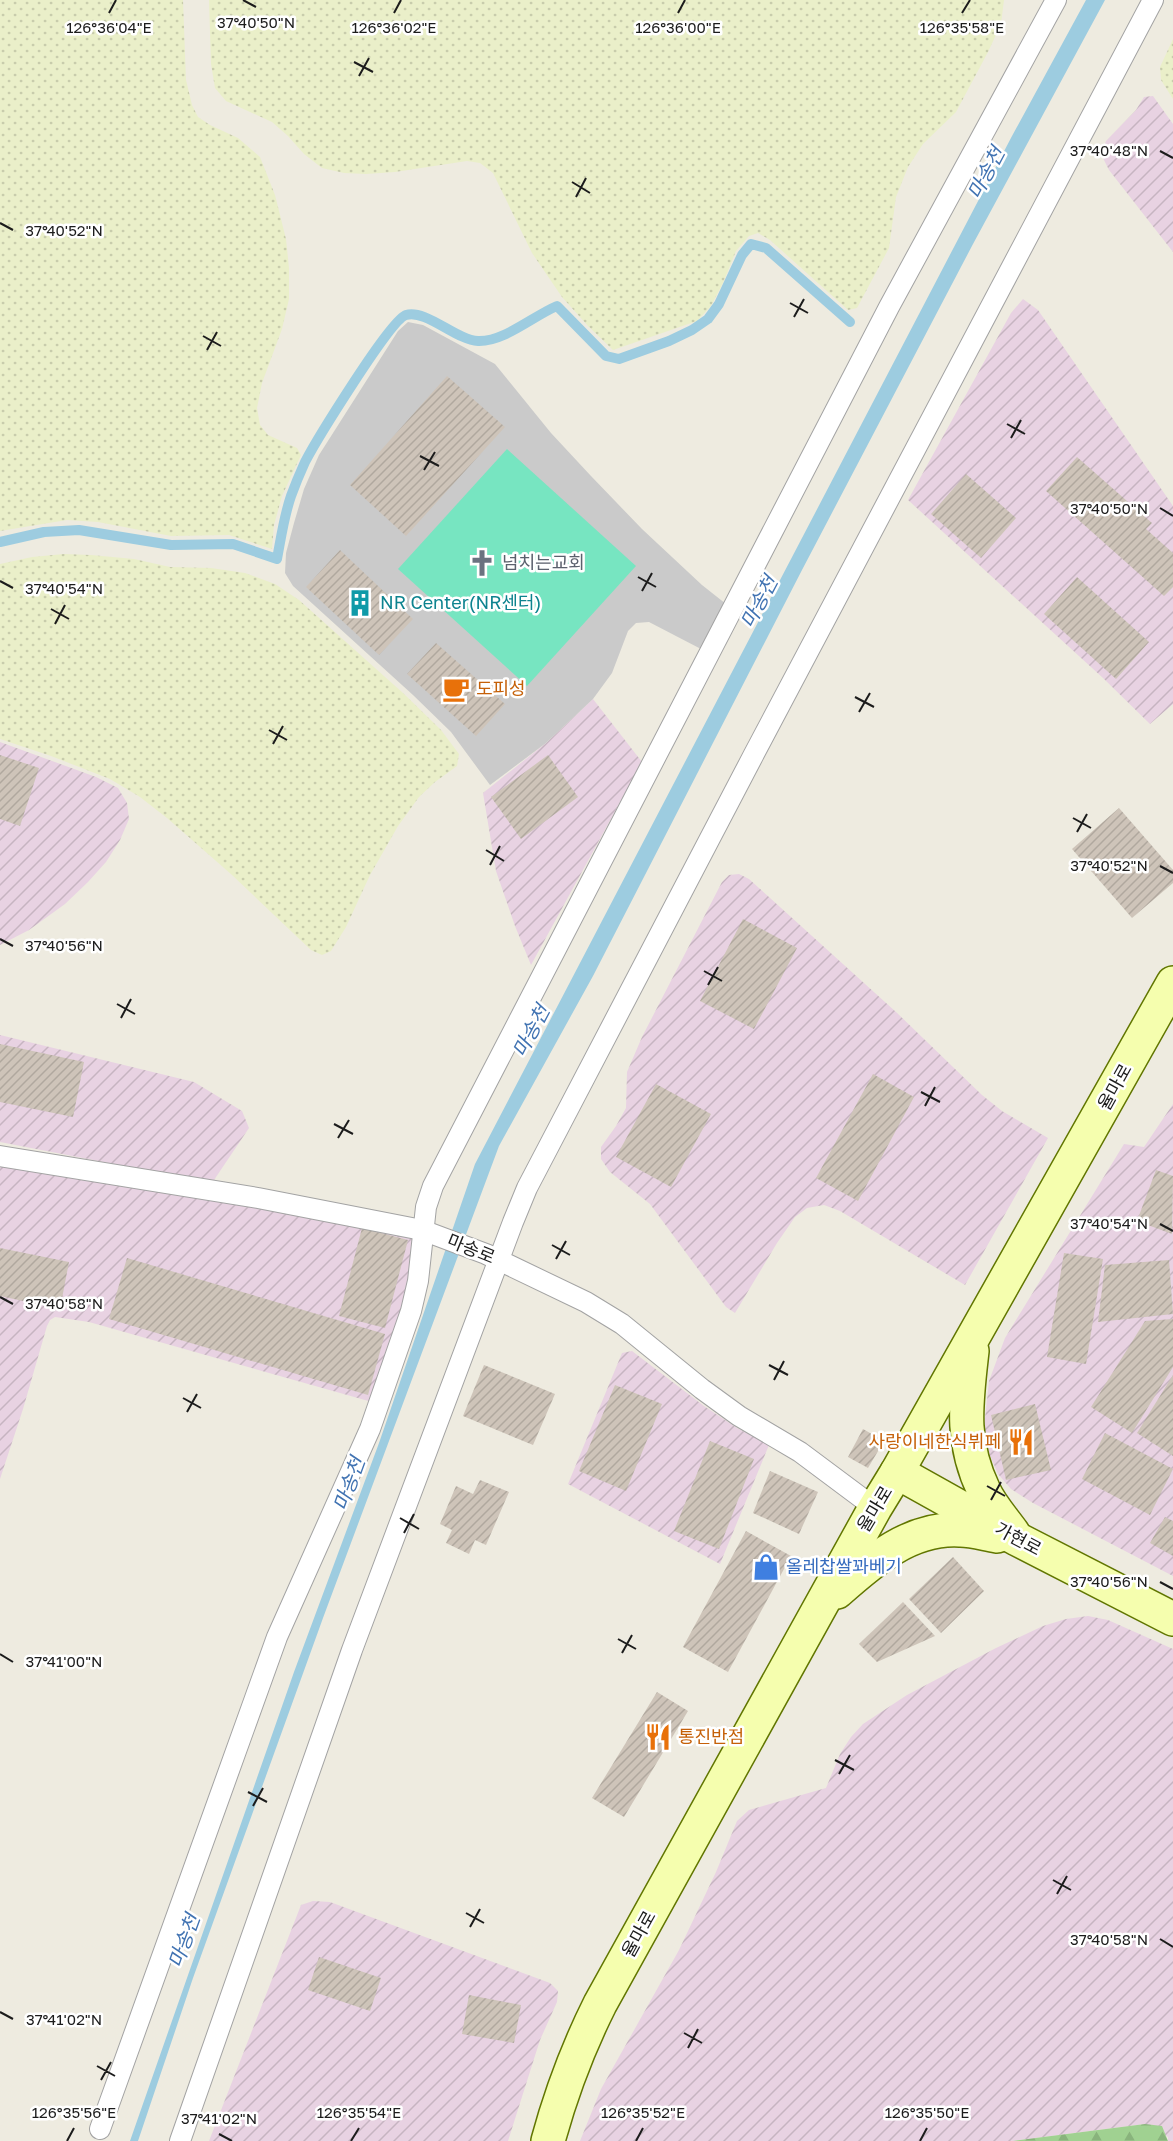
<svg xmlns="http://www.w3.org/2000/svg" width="1173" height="2141" viewBox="0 0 1173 2141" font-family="'Golos Text','Noto Sans KR',sans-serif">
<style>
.industrial{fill:url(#industrial-furrows)}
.religious{fill:#cacaca}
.farmland{fill:url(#farmland-dots)}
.forest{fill:url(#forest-firs)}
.pitch{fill:#77e5c1}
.water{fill:#9dcce0}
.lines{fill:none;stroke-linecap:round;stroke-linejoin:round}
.stream{stroke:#9dcce0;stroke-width:10}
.building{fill:url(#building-hatch)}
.lane-casing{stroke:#a3a3a3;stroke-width:22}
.secondary-casing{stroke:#617600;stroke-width:36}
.lane{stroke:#fff;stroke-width:20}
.secondary{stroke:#f5feae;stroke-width:33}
.ticks{fill:none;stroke:#1c1c1c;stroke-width:2}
.labels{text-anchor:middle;stroke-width:5;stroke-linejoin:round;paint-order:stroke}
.worship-label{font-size:18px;fill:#5b616d;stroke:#fff;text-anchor:start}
.culture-label{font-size:18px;fill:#0d838f;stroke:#fff;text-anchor:start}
.food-label{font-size:18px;fill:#c56008;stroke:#fff;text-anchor:start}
.street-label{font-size:18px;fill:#1c1c1c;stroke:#fff}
.shop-label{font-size:18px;fill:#366cbe;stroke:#fff;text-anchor:start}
.water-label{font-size:20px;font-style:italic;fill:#4173b2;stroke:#fff}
.ticks-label{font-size:15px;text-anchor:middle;fill:#1c1c1c;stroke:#fff;stroke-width:5;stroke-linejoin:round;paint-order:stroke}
</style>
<defs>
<pattern id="industrial-furrows" width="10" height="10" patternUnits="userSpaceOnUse" patternTransform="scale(1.5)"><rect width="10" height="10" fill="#e8d2e2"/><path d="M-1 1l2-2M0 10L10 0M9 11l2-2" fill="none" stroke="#c6b4c1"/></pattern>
<pattern id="farmland-dots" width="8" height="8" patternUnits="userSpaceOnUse" patternTransform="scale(1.5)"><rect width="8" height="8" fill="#eaefc9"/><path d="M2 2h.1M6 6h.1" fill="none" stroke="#c8ccac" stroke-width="1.8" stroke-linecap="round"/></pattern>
<pattern id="forest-firs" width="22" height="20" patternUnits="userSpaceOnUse" patternTransform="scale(1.5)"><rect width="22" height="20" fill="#a0d191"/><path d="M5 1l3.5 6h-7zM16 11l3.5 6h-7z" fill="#89b37c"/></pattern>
<pattern id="building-hatch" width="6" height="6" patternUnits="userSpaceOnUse" patternTransform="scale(1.5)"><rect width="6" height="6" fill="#cec4b9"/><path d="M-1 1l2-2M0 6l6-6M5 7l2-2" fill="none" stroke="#b0a89e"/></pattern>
</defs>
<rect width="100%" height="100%" fill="#eeebe0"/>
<g class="industrial">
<path d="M1153 96 1173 124V252L1109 170 1101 154 1106 141 1136 110 1144 97Z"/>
<path d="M1023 299 1038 310 1173 506V704L1150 724 1103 678 908 500 1011 313Z"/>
<path d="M593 699 642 762 531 965 515 926 496 871 483 793 546 743Z"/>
<path d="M0 742 96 777 118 788 127 803 129 819 120 840 106 862 88 882 65 904 29 930 0 945Z"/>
<path d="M739 874 749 879 896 1012 982 1095 1002 1111 1048 1138 965 1285 840 1211 824 1205 807 1208 795 1217 777 1243 735 1313 726 1307 650 1204 610 1172 601 1159V1147L616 1126 626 1108 627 1072 642 1037 722 882 729 875Z"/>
<path d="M0 1035 194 1082 242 1111 249 1128 212 1183 0 1142Z"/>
<path d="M1173 1104V1576L1033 1503 1011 1489 998 1474 989 1453 984 1428 989 1381 1005 1338 1124 1144 1144 1147Z"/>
<path d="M0 1164 404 1233 412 1238V1268L403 1307 372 1402 89 1322 55 1317 50 1320 47 1326 23 1409 0 1479Z"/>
<path d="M632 1351 704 1406 737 1428 769 1445 720 1564 568 1484 622 1353Z"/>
<path d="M1088 1616 1108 1620 1173 1649V2141H1168V2137L1145 2124 1013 2141H580L601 2089 679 1950 716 1872 737 1821 749 1810 826 1788 840 1754 851 1737 863 1724 907 1695 996 1648 1043 1626 1066 1619Z"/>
<path d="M313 1901 330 1902 550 1983 558 1991 557 2002 540 2040 508 2141H209L301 1905Z"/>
</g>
<path class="religious" d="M408 322 423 325 495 364 551 433 591 476 642 529 702 585 726 604 701 649 649 622 636 623 628 631 612 673 593 699 546 743 490 785 451 732 413 695 293 586 285 573 286 553 294 523 304 489 319 455 398 331Z"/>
<g class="farmland">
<path d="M0 0H183L186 80 192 105 198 117 210 125 238 138 260 157 275 195 286 239 289 268V299L282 329 262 383 257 408 260 425 268 435 297 448 301 455 282 496 274 525 272 549 229 535 171 536 98 522 67 520 0 531Z"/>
<path d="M209 0H1004L1001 24 988 52 956 112 923 144 908 167 896 197 889 248 857 308 848 310 770 240 758 233 749 236 736 251 723 283 711 306 697 321 613 350 588 326 562 297 532 253 493 173 480 163 467 161 395 172 366 174 344 173 322 168 304 154 288 136 272 122 226 101 215 88 211 64Z"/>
<path d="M1173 39V99L1161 80 1160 67Z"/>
<path d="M64 554 91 555 134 559 170 567 211 568 245 573 275 584 299 600 403 693 441 730 459 754 457 766 435 782 419 797 398 826 370 875 346 927 331 951 322 955 311 950 232 875 167 818 140 797 110 779 51 756 0 739V564L32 557Z"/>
</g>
<path class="forest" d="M1145 2124 1162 2126 1168 2141H1013Z"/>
<path class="pitch" d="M507 449 636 566 527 686 398 569Z"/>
<path class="water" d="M1086 0H1105L973 244 802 570 593 976 499 1146 323 1618 193 1978 138 2141H130L294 1672 379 1443 475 1164 1012 136Z"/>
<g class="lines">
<path class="stream" d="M0 542 44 532 79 530 171 545 233 544 277 559C281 538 284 516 291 496 295 485 300 473 305 462 316 441 390 320 406 315 426 309 456 340 478 341 504 342 533 316 557 306L606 356 619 359 669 341 692 330 708 319 719 304 742 255 751 244 766 248 850 322"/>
</g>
<g class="building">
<path d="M447 376 505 427 406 536 350 485Z"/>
<path d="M1077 457 1152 523 1146 529 1173 553V587L1164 596 1046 491Z"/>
<path d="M966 474 1016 518 981 558 931 514Z"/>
<path d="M340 550 413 619 379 655 306 587Z"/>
<path d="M1077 577 1149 642 1116 679 1044 614Z"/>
<path d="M436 643 505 704 476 736 407 674Z"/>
<path d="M0 755 39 768 20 826 0 819Z"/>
<path d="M548 755 578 797 521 839 491 797Z"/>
<path d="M1119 808 1173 870V883L1132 918 1072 849Z"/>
<path d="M743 919 797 948 754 1029 700 1001Z"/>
<path d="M0 1044 84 1062 73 1117 0 1102Z"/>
<path d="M873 1074 914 1097 858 1201 816 1178Z"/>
<path d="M656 1084 711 1114 671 1187 616 1157Z"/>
<path d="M1156 1170 1173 1176 1172 1234 1137 1221Z"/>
<path d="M362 1228 408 1240 385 1328 339 1316Z"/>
<path d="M0 1248 69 1262 60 1309 0 1296Z"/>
<path d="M1064 1253 1103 1259 1086 1364 1047 1357Z"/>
<path d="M127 1258 385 1334 368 1395 109 1319Z"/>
<path d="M1169 1260 1173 1314 1098 1322 1105 1265Z"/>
<path d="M1173 1319V1367L1132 1433 1091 1407 1145 1321Z"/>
<path d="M484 1365 555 1394 533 1445 463 1416Z"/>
<path d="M1173 1375V1456L1137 1433Z"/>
<path d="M615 1385 662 1404 626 1491 579 1471Z"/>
<path d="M1035 1404 1051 1470 1006 1480 991 1415Z"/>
<path d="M863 1429 884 1441 868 1468 848 1457Z"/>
<path d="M1105 1433 1173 1469 1150 1515 1082 1479Z"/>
<path d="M710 1441 754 1459 719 1549 674 1531Z"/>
<path d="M770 1471 818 1492 799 1534 753 1513Z"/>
<path d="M480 1480 509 1492 486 1545 475 1540 469 1554 446 1543 452 1530 440 1524 456 1486 473 1494Z"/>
<path d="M1165 1517 1173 1521V1556L1150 1543Z"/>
<path d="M746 1531 791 1556 728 1672 683 1647Z"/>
<path d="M953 1557 984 1591 941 1633 909 1599Z"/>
<path d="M903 1602 935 1636 877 1662 859 1644Z"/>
<path d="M657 1692 688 1711 624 1817 592 1798Z"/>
<path d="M319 1957 381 1978 370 2011 308 1990Z"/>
<path d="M469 1995 521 2005 514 2043 462 2034Z"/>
</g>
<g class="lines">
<defs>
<g id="lane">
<path d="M0 1156 258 1198 422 1230 486 1254 586 1302 622 1324 702 1389 739 1416 800 1452 875 1508"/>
<path d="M100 2129 277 1637 370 1429 411 1311 418 1281 426 1207 433 1186 889 307 1056 0"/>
<path d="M180 2141 352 1650 513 1222 527 1188 753 756 1153 0"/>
</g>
<g id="secondary">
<path d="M972 1351C966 1404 960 1441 984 1491 991 1506 1003 1519 1013 1533"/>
<path d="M897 1472 1017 1539 1173 1619"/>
<path d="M837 1592C872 1561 910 1527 960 1530 972 1530 985 1534 997 1536"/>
<path d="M548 2141C561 2093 578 2048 600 2004L875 1508 897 1472 1173 983"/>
</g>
</defs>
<use href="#lane" class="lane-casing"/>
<use href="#secondary" class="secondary-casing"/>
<use href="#lane" class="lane"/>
<use href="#secondary" class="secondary"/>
</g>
<path class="ticks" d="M243 0 256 7M109 13 116 0M394 13 401 0M678 13 685 0M962 13 970 0M354 62 373 72M359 76 369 58M1160 151 1173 158M572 182 590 193M576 197 586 178M0 223 13 230M790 303 808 313M794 317 804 299M203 336 221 346M207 350 217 332M1007 424 1025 434M1011 438 1021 420M420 456 439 466M424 470 435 452M1160 508 1173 516M638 577 656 587M0 581 13 588M642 591 652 573M51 609 69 619M55 624 65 605M855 697 874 707M859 712 870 693M269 730 287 740M273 744 283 726M1073 818 1091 828M1077 832 1087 814M486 850 504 861M490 865 500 846M1160 866 1173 873M0 939 13 946M704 971 722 981M708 985 718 967M117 1004 135 1014M121 1018 131 999M921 1092 940 1102M925 1106 935 1087M334 1124 353 1134M338 1138 349 1120M1160 1224 1173 1231M552 1245 570 1255M556 1259 566 1241M0 1297 13 1304M769 1365 788 1375M774 1380 784 1361M183 1398 201 1408M187 1412 197 1394M987 1486 1005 1496M991 1500 1001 1482M400 1518 419 1529M404 1533 414 1514M1160 1582 1173 1589M618 1639 636 1649M622 1653 632 1635M0 1654 13 1662M835 1760 854 1770M839 1774 850 1755M248 1792 267 1802M253 1806 263 1788M1053 1880 1071 1890M1057 1894 1067 1876M466 1913 484 1923M470 1927 480 1909M1160 1939 1173 1947M0 2012 13 2019M684 2033 702 2043M688 2048 698 2029M97 2066 115 2076M101 2080 111 2062M219 2134 232 2141M67 2141 74 2128M351 2141 359 2128M636 2141 643 2128M920 2141 927 2128"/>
<defs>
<symbol id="church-bare" viewBox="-9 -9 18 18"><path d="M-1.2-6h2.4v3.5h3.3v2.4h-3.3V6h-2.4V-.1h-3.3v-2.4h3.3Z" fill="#6b7280" stroke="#fff" stroke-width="2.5" paint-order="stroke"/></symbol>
<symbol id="building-bare" viewBox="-9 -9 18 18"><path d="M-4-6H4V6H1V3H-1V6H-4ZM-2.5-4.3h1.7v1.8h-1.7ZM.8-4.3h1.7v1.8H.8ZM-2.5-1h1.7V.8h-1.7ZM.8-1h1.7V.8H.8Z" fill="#0f9aa8" stroke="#fff" stroke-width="2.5" paint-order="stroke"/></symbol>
<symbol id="cafe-bare" viewBox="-9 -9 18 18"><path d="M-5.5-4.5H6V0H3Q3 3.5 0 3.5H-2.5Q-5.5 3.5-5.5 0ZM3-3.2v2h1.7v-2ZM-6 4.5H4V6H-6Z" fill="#e8710a" stroke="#fff" stroke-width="2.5" paint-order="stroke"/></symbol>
<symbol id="restaurant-bare" viewBox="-9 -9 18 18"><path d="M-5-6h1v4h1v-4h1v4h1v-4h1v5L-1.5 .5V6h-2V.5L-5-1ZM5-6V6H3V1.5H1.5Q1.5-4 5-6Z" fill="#e8710a" stroke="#fff" stroke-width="2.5" paint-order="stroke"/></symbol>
<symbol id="shop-bare" viewBox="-9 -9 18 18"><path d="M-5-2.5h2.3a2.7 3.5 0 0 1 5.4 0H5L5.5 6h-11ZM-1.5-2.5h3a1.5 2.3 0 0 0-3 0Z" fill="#3f7fe0" stroke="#fff" stroke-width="2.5" paint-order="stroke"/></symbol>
</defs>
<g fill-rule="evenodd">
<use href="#church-bare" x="463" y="544" width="38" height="38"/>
<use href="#building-bare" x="341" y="584" width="38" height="38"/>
<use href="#cafe-bare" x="437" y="670" width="38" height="38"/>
<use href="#restaurant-bare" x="1002" y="1423" width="38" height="38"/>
<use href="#shop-bare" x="747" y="1548" width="38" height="38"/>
<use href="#restaurant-bare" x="639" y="1718" width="38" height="38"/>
</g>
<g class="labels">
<g class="worship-label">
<text x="502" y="569">넘치는교회</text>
</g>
<g class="culture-label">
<text x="380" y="609">NR Center(NR센터)</text>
</g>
<g class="food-label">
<text x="476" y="695">도피성</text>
<text x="1001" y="1448" text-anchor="end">사랑이네한식뷔페</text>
<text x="678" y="1743">통진반점</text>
</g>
<g class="street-label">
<text transform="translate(1115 1087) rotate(-61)" y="6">율마로</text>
<text transform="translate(471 1249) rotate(22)" y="6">마송로</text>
<text transform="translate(875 1509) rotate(-59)" y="6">율마로</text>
<text transform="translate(1018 1539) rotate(28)" y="6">가현로</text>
<text transform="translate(639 1934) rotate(-61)" y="6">율마로</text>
</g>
<g class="shop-label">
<text x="786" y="1573">올레찹쌀꽈베기</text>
</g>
<g class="water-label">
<text transform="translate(986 173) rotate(-62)" y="7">마송천</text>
<text transform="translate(759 602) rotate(-62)" y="7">마송천</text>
<text transform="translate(531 1031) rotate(-62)" y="7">마송천</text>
<text transform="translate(349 1484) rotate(-70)" y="7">마송천</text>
<text transform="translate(184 1941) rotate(-70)" y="7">마송천</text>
</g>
</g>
<g class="ticks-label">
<text x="256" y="28">37°40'50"N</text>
<text x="109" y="33">126°36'04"E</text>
<text x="394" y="33">126°36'02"E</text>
<text x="678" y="33">126°36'00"E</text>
<text x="962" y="33">126°35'58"E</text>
<text x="1109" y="156">37°40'48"N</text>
<text x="64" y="236">37°40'52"N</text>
<text x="1109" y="514">37°40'50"N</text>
<text x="64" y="594">37°40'54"N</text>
<text x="1109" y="871">37°40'52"N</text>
<text x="64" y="951">37°40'56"N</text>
<text x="1109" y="1229">37°40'54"N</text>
<text x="64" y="1309">37°40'58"N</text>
<text x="1109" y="1587">37°40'56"N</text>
<text x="64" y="1667">37°41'00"N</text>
<text x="1109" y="1945">37°40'58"N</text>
<text x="64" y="2025">37°41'02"N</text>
<text x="74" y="2118">126°35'56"E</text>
<text x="359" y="2118">126°35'54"E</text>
<text x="643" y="2118">126°35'52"E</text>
<text x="927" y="2118">126°35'50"E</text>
<text x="219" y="2124">37°41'02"N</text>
</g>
</svg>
